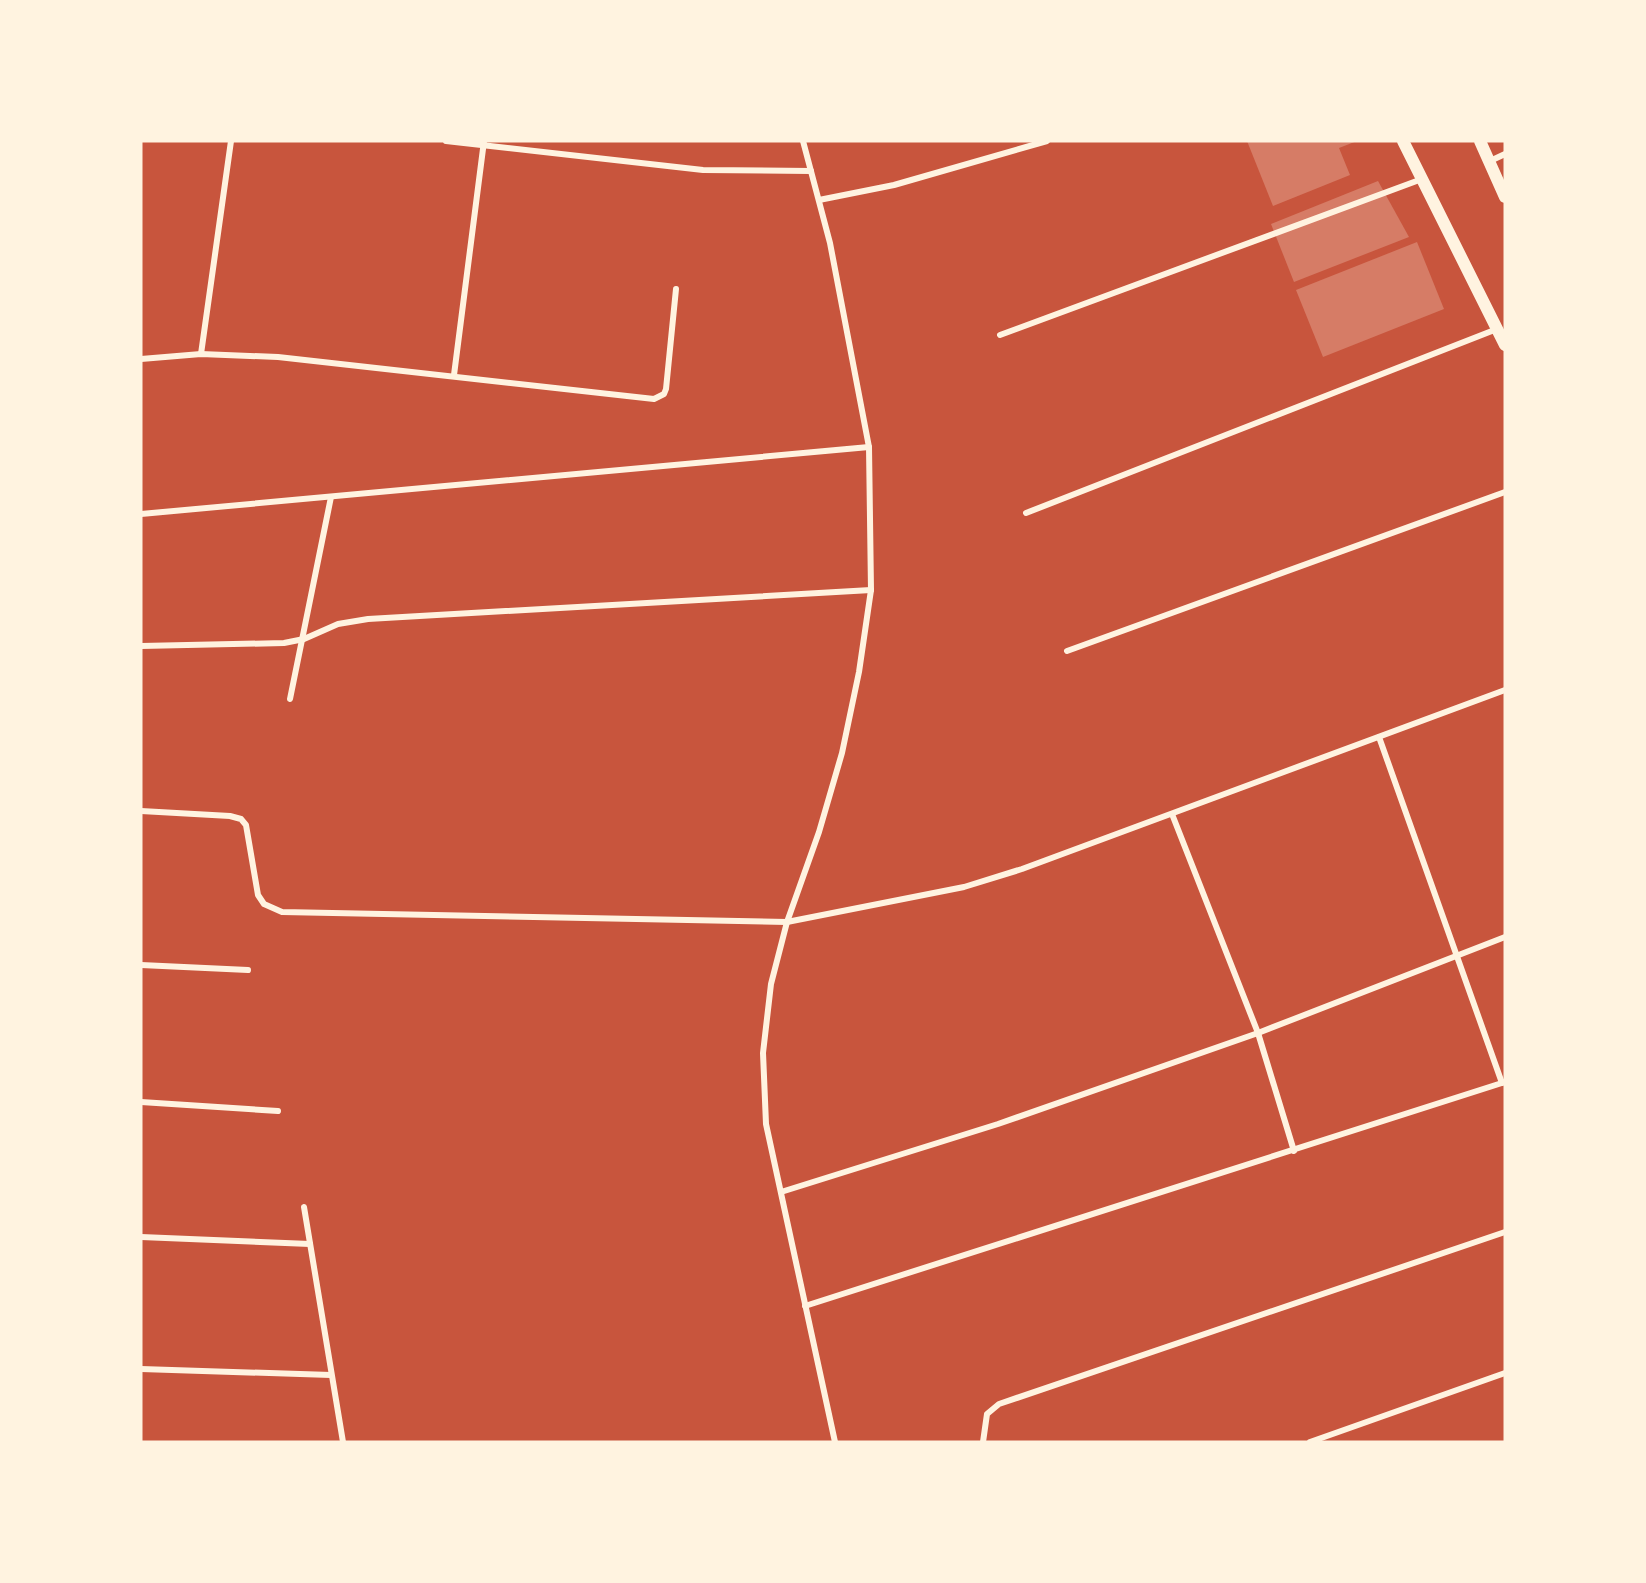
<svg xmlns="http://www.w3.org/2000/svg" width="1646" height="1583" viewBox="0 0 1646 1583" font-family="Spectral,serif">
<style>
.building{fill:#d67c66}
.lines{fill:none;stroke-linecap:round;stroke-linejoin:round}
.minor{stroke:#fff3e0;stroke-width:6}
.secondary{stroke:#fff3e0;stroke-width:12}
</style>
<rect width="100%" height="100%" fill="#c8553d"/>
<g class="building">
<path d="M1247 141H1357L1339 148 1350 175 1273 206Z"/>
<path d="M1378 181 1409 237 1294 282 1271 224Z"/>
<path d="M1417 242 1444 309 1323 357 1296 290Z"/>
</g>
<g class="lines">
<g class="minor">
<path d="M446 141 703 170 811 171"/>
<path d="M803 141 830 243 869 447 871 590 859 672 842 753 819 832 787 922 771 984 763 1053 766 1124 835 1442"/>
<path d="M1490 161 1505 154"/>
<path d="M819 200 894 185 1047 141"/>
<path d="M1000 335 1422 179"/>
<path d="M201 354 231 141"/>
<path d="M141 359 201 354 278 357 654 399 664 394 666 389 676 289"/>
<path d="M454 375 484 141"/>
<path d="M1026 513 1497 329"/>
<path d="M141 514 869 447"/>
<path d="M141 646 284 643 304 639 338 624 368 619 871 590"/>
<path d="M1067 651 1505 492"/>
<path d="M290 699 331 497"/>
<path d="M1379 737 1502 1083"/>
<path d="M141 811 230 816 241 819 246 825 258 895 264 904 282 912 787 922 964 887 1022 869 1505 690"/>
<path d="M1172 814 1258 1033 1294 1151"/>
<path d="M141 965 248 970"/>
<path d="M141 1102 278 1111"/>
<path d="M781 1192 998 1124 1258 1033 1505 937"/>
<path d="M304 1207 343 1442"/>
<path d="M141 1237 310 1244"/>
<path d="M805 1306 1505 1082"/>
<path d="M141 1369 331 1375"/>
<path d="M983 1442 987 1414 999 1404 1505 1232"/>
<path d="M1310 1442 1505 1373"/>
</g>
<g class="secondary">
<path d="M1403 141 1505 345"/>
<path d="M1480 141 1505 197"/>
</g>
</g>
<rect width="1646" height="1583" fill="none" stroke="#fff3e0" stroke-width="285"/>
</svg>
